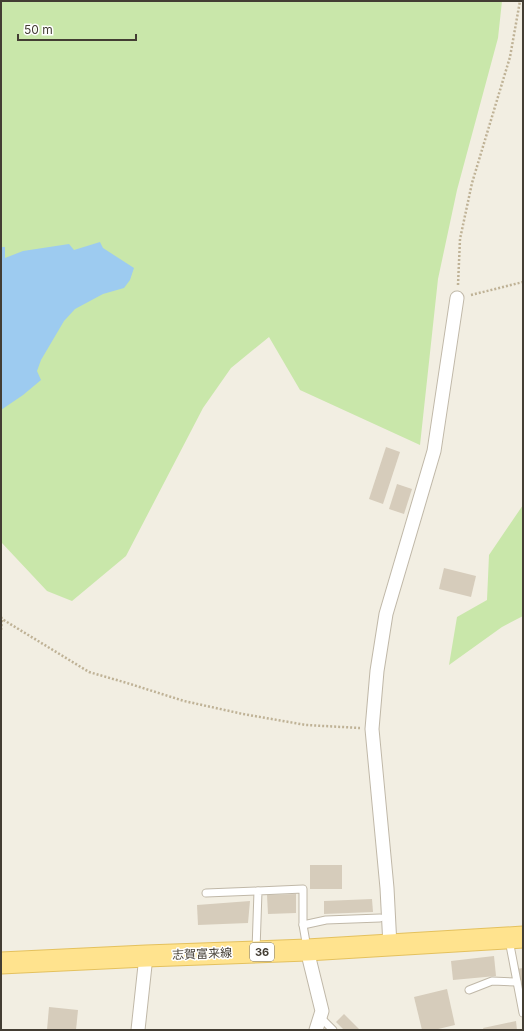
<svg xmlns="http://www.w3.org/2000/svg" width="524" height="1031" viewBox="0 0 524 1031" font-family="Inter,'Noto Sans JP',sans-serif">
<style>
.green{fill:#c9e7aa}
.water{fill:#9dcbf0}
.building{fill:#d6ccbb}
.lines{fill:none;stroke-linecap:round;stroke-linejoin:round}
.lane-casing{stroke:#c0b8a8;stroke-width:9}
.street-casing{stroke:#c0b8a8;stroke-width:15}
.primary-casing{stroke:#e4c15e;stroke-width:23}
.path{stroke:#bfb296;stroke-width:2.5;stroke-dasharray:2 2;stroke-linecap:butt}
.lane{stroke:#fff;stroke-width:7}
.street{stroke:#fff;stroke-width:13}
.primary{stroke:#ffe38e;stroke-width:21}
.labels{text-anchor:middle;stroke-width:3;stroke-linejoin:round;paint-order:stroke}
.shield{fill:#fff;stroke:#7b7770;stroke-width:1}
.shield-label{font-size:11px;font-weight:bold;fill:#433d33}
.street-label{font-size:12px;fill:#433d33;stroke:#fff}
</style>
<rect width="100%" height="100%" fill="#f2eee2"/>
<g class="green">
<path d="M1 1H502L498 38 457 190 438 279 420 445 300 390 269 337 231 368 203 408 126 556 72 601 47 591 1 542Z"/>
<path d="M523 505V616L502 627 449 665 457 617 487 600 489 555Z"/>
</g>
<path class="water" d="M100 242 103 248 134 268 130 280 124 288 103 294 75 309 64 321 41 360 37 371 41 380 23 395 1 410V247H5V258L23 251 69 244 74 250Z"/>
<g class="building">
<path d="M386 447 400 452 383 504 369 499Z"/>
<path d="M397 484 412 489 404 514 389 509Z"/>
<path d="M444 568 476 576 471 597 439 589Z"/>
<rect x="310" y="865" width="32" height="24"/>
<path d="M296 894V913L268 914 267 895Z"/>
<path d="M372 899 373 912 324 914V901Z"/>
<path d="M250 901 248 923 198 925 197 905Z"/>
<path d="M494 956 496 976 453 980 451 961Z"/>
<path d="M523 968V992L520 993 516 969Z"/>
<path d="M447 989 455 1025 434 1030H422L414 997Z"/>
<path d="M49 1007 78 1010 76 1030H47Z"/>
<path d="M344 1014 359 1029 358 1030H344L336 1022Z"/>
<path d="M516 1021 517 1030H484L483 1028Z"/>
</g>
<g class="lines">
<defs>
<g id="lane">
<path d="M206 893 258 891"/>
<path d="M303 925 326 920 380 918"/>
<path d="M509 940 523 1013"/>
<path d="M256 950 258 891 303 889V925L307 948"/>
<path d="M469 990 492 981 517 982"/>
<path d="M320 1017 333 1030"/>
</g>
<g id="street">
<path d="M390 946 387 888 372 729 377 671 386 614 434 451 457 298"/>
<path d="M307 950 322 1011 316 1030"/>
<path d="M138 1030 146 956"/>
</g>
<path id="primary" d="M1 963 146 956 307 950 523 937"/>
</defs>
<use href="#lane" class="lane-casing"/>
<use href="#street" class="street-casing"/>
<use href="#primary" class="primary-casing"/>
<g class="path">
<path d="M458 285 460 239 472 183 510 57 520 1"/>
<path d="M471 295 523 282"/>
<path d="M1 617 2 619 89 672 127 683 184 701 243 714 306 725 360 728"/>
<path d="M1 630 2 619"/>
</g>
<use href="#lane" class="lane"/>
<use href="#street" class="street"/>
<use href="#primary" class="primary"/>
</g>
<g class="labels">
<rect class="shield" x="250" y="943" width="24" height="18" rx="3"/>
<g class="shield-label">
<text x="262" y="956">36</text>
</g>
<g class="street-label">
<text transform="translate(202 954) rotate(-2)" y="4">志賀富来線</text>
</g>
</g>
<rect width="524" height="1031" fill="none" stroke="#433d33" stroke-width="4"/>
<path d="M18 34v6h118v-6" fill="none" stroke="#433d33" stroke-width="2"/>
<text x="24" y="34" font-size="12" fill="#433d33" stroke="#ffffff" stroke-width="3" paint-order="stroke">50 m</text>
</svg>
